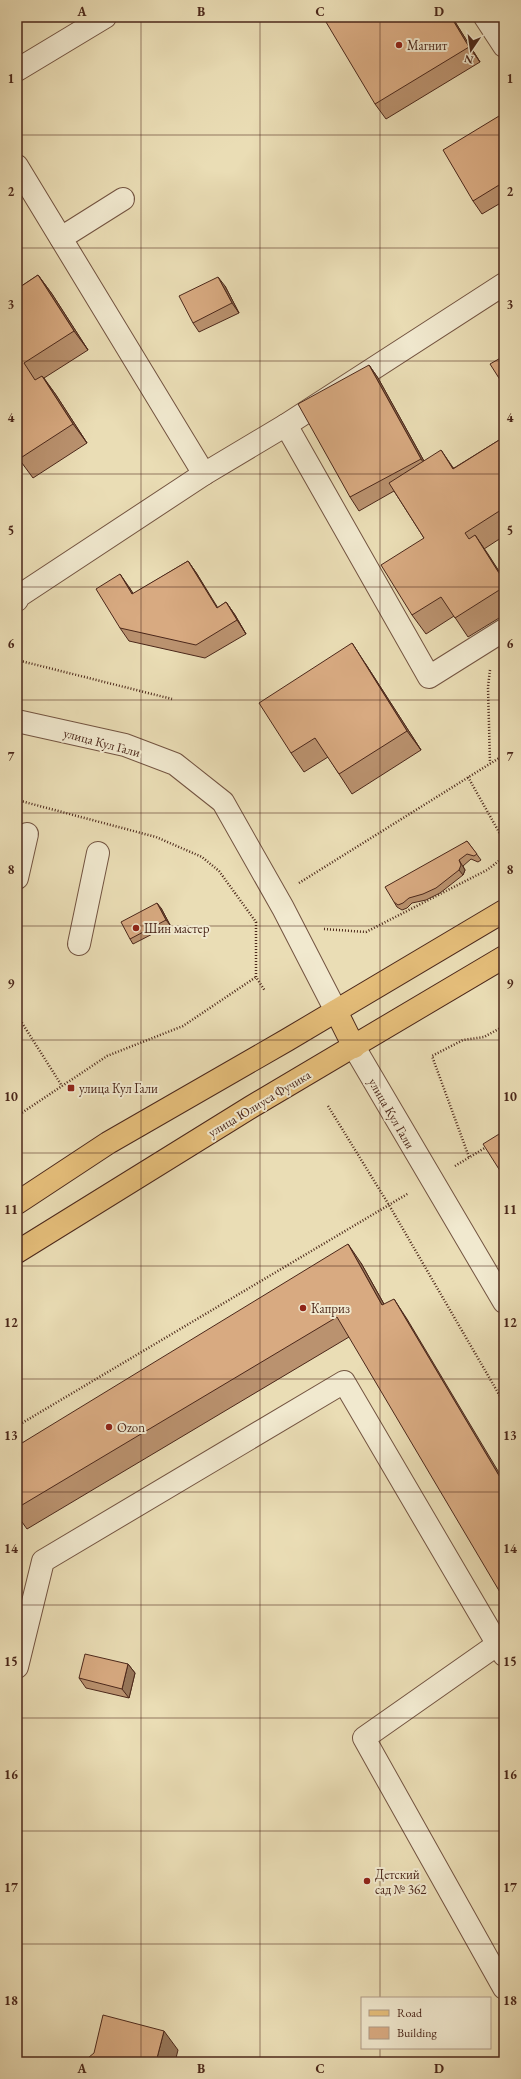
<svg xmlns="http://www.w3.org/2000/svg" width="521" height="2079" viewBox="0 0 521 2079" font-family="'EB Garamond',serif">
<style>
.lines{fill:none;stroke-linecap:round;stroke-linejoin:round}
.minor-casing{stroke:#735441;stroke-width:24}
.major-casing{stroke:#4b271a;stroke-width:24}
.path{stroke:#4b271a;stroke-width:2.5;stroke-dasharray:1 2;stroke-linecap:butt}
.minor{stroke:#f1e9cf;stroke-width:22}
.major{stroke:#e5be7a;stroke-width:22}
.wall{fill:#ba926f;stroke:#4b271a}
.shaded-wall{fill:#97775a;stroke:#4b271a}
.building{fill:#d8aa81;stroke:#4b271a}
.grid{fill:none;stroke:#4b271a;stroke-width:1;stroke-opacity:0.55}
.poi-dot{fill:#8f2418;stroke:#f1e9cf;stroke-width:1.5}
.labels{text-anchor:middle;stroke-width:4;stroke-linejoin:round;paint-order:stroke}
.poi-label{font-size:13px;fill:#4b271a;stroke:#f1e9cf;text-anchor:start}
.street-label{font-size:13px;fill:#4b271a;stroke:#f1e9cf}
.neatline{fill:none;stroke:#4b271a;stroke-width:1.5}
.grid-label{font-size:13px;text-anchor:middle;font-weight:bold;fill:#4b271a}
</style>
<rect width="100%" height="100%" fill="#eaddb5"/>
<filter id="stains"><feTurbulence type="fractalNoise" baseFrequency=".005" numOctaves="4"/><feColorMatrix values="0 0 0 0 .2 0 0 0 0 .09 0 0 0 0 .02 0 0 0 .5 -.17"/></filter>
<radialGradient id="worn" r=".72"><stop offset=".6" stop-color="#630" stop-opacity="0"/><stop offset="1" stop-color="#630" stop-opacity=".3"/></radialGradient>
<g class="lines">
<defs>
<g id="minor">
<path d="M485 17 504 46"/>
<path d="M17 70 105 17"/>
<path d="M17 166 204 474 19 596 17 600"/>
<path d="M61 238 123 199"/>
<path d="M286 425 504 284"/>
<path d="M204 474 286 425 429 677 504 630"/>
<path d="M17 721 125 745 175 764 223 802 283 908 336 1011"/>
<path d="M17 878 27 834"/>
<path d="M79 944 98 853"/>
<path d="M354 1047 504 1302"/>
<path d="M498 1644 364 1738 504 1988"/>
<path d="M17 1667 43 1561 344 1382 504 1655"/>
</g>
<g id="major">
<path d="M336 1011 354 1047"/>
<path d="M17 1203 108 1143 287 1040 504 911"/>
<path d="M17 1252 251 1107 504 957"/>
</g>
</defs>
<use href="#minor" class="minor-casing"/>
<use href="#major" class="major-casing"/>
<g class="path">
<path d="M17 660 172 699"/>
<path d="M490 670 488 687 490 763"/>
<path d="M468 777 504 841"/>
<path d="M17 800 156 837 202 857 219 871 256 922V977L265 991"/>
<path d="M299 883 504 755"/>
<path d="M324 929 366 932 487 870 504 857"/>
<path d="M17 1015 62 1086"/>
<path d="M328 1106 389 1205 504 1403"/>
<path d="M17 1116 107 1056 183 1026 256 977"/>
<path d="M469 1157 432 1056 463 1040 484 1037 504 1026"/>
<path d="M455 1166 488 1146"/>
<path d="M17 1426 409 1193"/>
</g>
<use href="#minor" class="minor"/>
<use href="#major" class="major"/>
</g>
<g class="wall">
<path d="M452 17 480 62 386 119 375 104Z"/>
<path d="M504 113V201L482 214 473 201Z"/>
<path d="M38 275 52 294 88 350 44 378 56 395 87 443 33 478 19 459 17 460V289Z"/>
<path d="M225 286 239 313 199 332 193 323Z"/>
<path d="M369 365 378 378 424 461 454 468 504 437V536L484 549 504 579V615L468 637 454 616 426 634 412 615 424 538 394 491 359 511 350 497Z"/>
<path d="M188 561 197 574 217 608 226 602 235 615 246 634 205 658 129 641 120 628 129 587 133 594Z"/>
<path d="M365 663 421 750 352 794 328 757 304 772 291 753Z"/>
<path d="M467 841 481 860 478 862 471 859 463 866 465 870 463 875 440 893 426 900 412 903 407 908 402 910 397 907 394 902Z"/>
<path d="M161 908 170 925 133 944 130 939Z"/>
<path d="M17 1020 22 1028 17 1030Z"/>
<path d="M361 1263 384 1304 407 1319 349 1337 27 1529 17 1515V1446Z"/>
<path d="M128 1664 135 1673 129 1698 86 1688 79 1678Z"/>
</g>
<g class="shaded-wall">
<path d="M451 17H452L480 62 469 47Z"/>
<path d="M38 275 52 294 88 350 74 331Z"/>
<path d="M218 277 225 286 239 313 232 303Z"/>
<path d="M369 365 378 378 430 472 421 459Z"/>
<path d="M42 376 56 395 87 443 73 424Z"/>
<path d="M441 450 454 469H453Z"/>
<path d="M475 535 488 554 504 579V581Z"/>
<path d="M188 561 197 574 226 621 217 608Z"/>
<path d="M120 574 129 587 142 607 132 594Z"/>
<path d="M226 602 235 615 246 634 237 620Z"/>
<path d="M352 643 365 663 421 750 407 731Z"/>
<path d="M459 860 465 870 463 875 459 870Z"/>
<path d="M157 903 161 908 170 925 166 920Z"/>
<path d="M348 1244 361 1263 395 1324 382 1305Z"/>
<path d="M394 1299 407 1319 504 1481V1484Z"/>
<path d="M128 1664 135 1673 129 1698 122 1689Z"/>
<path d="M164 2031 178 2050 175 2062H156Z"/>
</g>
<g class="building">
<path d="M323 17H451L469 47 375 104Z"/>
<path d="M504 113V182L473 201 443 150Z"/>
<path d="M38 275 74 331 24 363 35 380 42 376 73 424 19 459 17 456V289Z"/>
<path d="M218 277 232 303 193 323 179 296Z"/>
<path d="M504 356V386L490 364Z"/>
<path d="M369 365 421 459 350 497 298 404Z"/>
<path d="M504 437V508L465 533 469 539 475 535 504 581V587L455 618 441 597 412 615 381 565 424 538 389 483 441 450 453 469Z"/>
<path d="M188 561 217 608 226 602 237 620 196 645 120 628 96 589 120 574 132 594Z"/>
<path d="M352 643 407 731 339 774 315 738 291 753 259 703Z"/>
<path d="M467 841 477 854 474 856 467 854 459 860 461 865 459 870 436 888 423 894 409 898 403 903 398 905 394 902 385 887Z"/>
<path d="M157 903 166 920 130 939 121 922Z"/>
<path d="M504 1131V1177L483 1144Z"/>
<path d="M348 1244 382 1305 394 1299 504 1484V1599L337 1317 17 1508V1446Z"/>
<path d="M85 1654 128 1664 122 1689 79 1678Z"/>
<path d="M103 2015 164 2031 156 2062H83L94 2053Z"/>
</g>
<path class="grid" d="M141 17V2062M260 17V2062M380 17V1998M17 135H504M17 248H504M17 361H504M17 474H504M17 587H504M17 700H504M17 813H504M17 926H504M17 1040H504M17 1153H504M17 1266H504M17 1379H504M17 1492H504M17 1605H504M17 1718H504M17 1831H504M17 1944H504M380 2048V2062"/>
<g class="poi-dot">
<circle cx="399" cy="45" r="4"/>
<circle cx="136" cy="928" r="4"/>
<rect x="67" y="1084" width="8" height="8" rx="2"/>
<circle cx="303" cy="1308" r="4"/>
<circle cx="109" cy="1427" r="4"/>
<circle cx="367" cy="1881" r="4"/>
</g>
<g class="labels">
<g class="poi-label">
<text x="407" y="50">Магнит</text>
<text x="144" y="933">Шин мастер</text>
<text x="79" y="1093">улица Кул Гали</text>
<text x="311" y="1313">Каприз</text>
<text x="117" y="1432">Ozon</text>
<text x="375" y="1879">Детский<tspan x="375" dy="15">сад № 362</tspan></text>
</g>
<g class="street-label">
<text transform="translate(102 742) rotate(15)" y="5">улица Кул Гали</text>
<text transform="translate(259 1103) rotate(-31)" y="5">улица Юлиуса Фучика</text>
<text transform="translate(392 1113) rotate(60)" y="5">улица Кул Гали</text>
</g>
</g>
<rect width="521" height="2079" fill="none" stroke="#eaddb5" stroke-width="44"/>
<rect x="361" y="1997" width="130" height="52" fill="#f1e9cf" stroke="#af9b87"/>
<rect x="369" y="2010" width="20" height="6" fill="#e5be7a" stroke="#af9b87"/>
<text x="397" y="2017" font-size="12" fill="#4b271a">Road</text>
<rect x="369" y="2027" width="20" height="12" fill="#d8aa81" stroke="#af9b87"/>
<text x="397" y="2037" font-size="12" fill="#4b271a">Building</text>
<g transform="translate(471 50) rotate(193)" stroke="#f1e9cf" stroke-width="3" paint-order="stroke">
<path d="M0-3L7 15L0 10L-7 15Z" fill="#4b271a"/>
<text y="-6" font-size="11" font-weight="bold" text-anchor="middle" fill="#4b271a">N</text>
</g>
<rect x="22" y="22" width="477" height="2035" class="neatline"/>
<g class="grid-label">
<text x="82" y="16">A</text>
<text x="201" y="16">B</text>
<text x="320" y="16">C</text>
<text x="439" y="16">D</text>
<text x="11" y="83">1</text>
<text x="510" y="83">1</text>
<text x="11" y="196">2</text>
<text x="510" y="196">2</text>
<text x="11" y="309">3</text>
<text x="510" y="309">3</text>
<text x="11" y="422">4</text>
<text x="510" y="422">4</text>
<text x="11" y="535">5</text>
<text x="510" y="535">5</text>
<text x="11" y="648">6</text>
<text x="510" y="648">6</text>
<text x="11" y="761">7</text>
<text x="510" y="761">7</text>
<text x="11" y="874">8</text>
<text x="510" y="874">8</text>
<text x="11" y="988">9</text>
<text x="510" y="988">9</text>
<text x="11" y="1101">10</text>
<text x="510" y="1101">10</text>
<text x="11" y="1214">11</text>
<text x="510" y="1214">11</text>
<text x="11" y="1327">12</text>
<text x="510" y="1327">12</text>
<text x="11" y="1440">13</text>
<text x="510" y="1440">13</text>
<text x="11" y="1553">14</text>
<text x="510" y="1553">14</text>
<text x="11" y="1666">15</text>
<text x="510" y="1666">15</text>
<text x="11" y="1779">16</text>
<text x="510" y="1779">16</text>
<text x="11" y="1892">17</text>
<text x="510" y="1892">17</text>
<text x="11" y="2005">18</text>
<text x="510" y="2005">18</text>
<text x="82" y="2073">A</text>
<text x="201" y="2073">B</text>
<text x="320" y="2073">C</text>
<text x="439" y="2073">D</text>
</g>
<rect width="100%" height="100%" filter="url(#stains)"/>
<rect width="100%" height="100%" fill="url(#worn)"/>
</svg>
